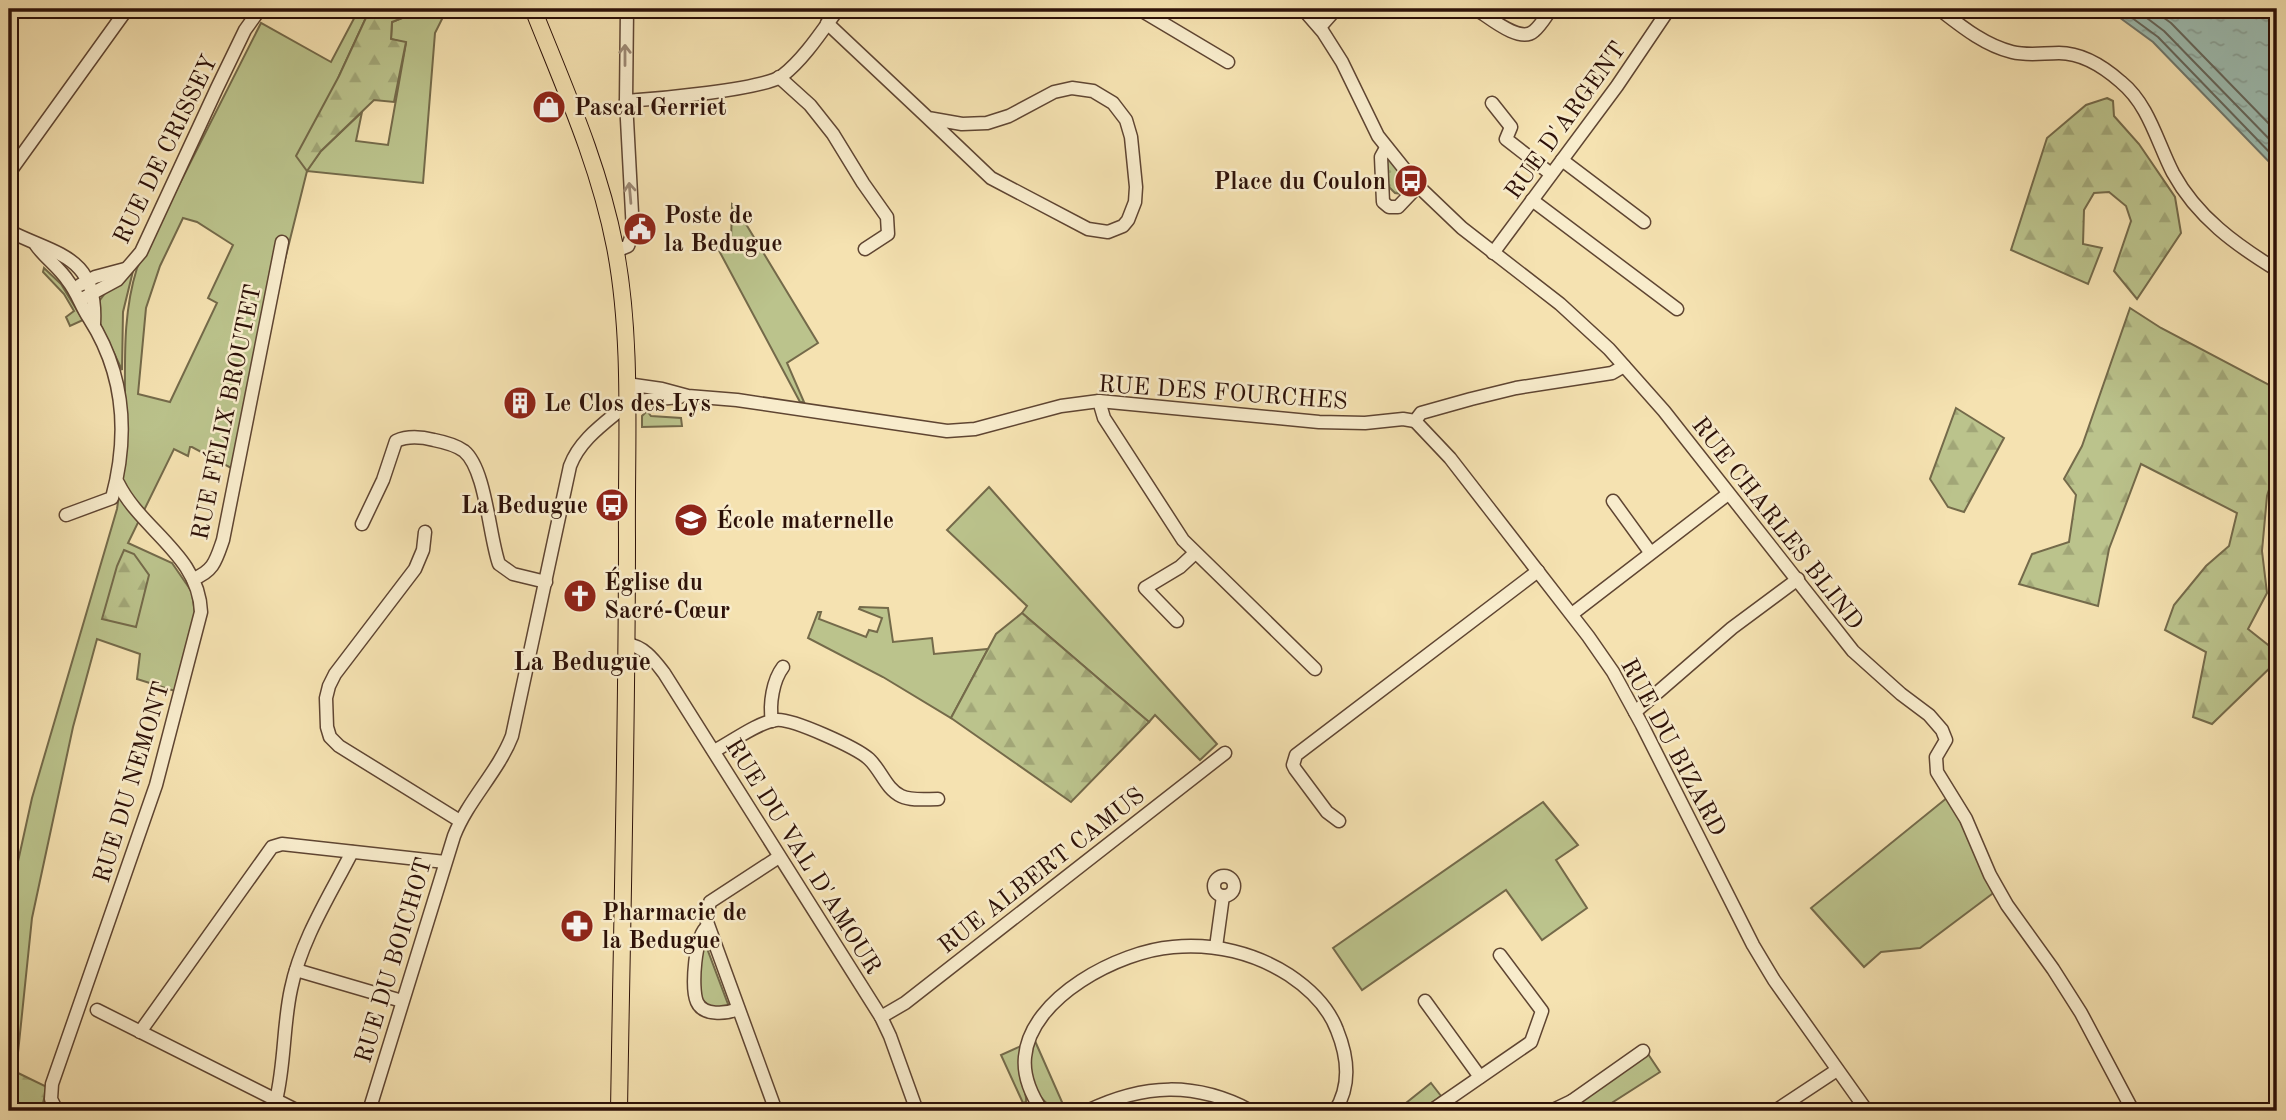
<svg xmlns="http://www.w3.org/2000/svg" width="2286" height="1120" viewBox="0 0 2286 1120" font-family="'Old Standard TT',serif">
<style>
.green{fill:#bbc38c;stroke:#746a4a;stroke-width:2;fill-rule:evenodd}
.forest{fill:url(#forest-firs);stroke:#746a4a;stroke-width:2}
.park{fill:url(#park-dots);stroke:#746a4a;stroke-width:2}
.water{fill:url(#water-ripples);stroke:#70786e;stroke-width:2}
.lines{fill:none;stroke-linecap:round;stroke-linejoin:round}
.shore{stroke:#65675d;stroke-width:2}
.minor-casing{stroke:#5f4532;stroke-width:15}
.major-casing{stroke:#2d1108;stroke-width:18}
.minor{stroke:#f8eccc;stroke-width:12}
.major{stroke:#f5e2b1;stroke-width:16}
.oneway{stroke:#9d8974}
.labels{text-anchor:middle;stroke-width:5;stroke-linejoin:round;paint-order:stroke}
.poi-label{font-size:24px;font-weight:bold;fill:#2d1108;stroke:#f8eccc;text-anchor:start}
.street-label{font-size:24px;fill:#2d1108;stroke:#f8eccc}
.neighbourhood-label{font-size:26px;font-weight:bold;fill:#2d1108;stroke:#f8eccc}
</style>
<defs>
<pattern id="forest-firs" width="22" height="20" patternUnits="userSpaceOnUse" patternTransform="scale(1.75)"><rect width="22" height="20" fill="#bbc38c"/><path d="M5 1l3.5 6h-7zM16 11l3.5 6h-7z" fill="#a1a677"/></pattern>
<pattern id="park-dots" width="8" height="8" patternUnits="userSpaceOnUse" patternTransform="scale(1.75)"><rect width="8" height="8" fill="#bbc38c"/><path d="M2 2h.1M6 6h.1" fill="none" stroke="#a1a677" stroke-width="1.8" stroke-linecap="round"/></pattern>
<pattern id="water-ripples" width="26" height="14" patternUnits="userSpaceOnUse" patternTransform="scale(1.75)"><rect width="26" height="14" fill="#9dbdb2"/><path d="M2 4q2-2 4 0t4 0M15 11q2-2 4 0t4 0" fill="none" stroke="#88a198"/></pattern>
</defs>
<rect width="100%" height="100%" fill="#f5e2b1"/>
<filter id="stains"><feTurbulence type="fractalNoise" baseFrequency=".00286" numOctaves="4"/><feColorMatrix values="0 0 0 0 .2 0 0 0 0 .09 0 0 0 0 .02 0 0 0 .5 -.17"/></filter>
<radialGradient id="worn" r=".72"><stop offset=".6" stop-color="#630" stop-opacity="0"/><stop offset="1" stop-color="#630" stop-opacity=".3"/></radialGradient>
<g class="green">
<path d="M359 9H370L339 76 307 170 321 151 362 112 356 141 388 145 406 43 391 39 392 22 410 15 416 9H447L435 33 423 183 307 171 233 469 192 447H190L188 456 174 449 128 543 172 563 192 592 195 614 175 691 137 679 140 654 97 639 73 727 32 918 16 1072 9 1089V914L17 866 32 798 117 509C123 473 125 438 125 402 125 356 123 313 137 268L261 23 331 62ZM183 218 197 222 233 245 208 298 217 303 170 402 138 394 146 308 160 266Z"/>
<path d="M732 204 735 206 818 343 787 363 804 402H800L716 245 731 243Z"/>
<path d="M44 268 61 284 83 320 70 326 66 317 74 311 64 294 43 272Z"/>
<path d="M133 271 123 312 122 370 100 324 97 304 106 292Z"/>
<path d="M647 411 651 416 681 418 682 426 642 427V416Z"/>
<path d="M989 487 1217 744 1200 760 1155 715 1149 722 1022 613 1027 606 947 530Z"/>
<path d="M860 607 888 608 893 642 932 638 934 654 988 649 951 718 883 677 808 638 818 612H821L819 619 866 637 869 630 877 632 882 618 859 609Z"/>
<path d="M1948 797 1996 891 1920 948 1881 952 1864 967 1811 908Z"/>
<path d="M1543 802 1578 845 1556 860 1587 908 1542 940 1506 890 1362 990 1333 948Z"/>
<path d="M706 934 712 949 708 951 728 1004 732 1003 731 1007 715 1010 700 999V951Z"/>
<path d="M1035 1041 1066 1111C1043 1109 1029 1085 1029 1063 1029 1056 1033 1048 1035 1041Z"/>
<path d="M1021 1046C1019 1057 1018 1069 1021 1080 1023 1088 1027 1094 1026 1102L1023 1103 1001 1055Z"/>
<path d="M1648 1054 1660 1072 1599 1111H1584L1582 1106 1583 1099Z"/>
<path d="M1431 1083 1441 1096 1420 1111H1396Z"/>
</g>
<g class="forest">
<path d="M370 9H416L410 15 392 22 391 39 406 42 394 102 374 100 321 151 307 171 296 156 339 76Z"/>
<path d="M2107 98 2113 101 2114 116 2139 144 2175 197 2181 233 2137 299 2114 271 2131 221 2126 206 2109 192 2094 193 2084 210 2083 244 2102 248 2088 284 2011 250 2047 138 2086 105Z"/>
<path d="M2130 308 2161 328 2277 389V465L2267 496 2262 551 2267 593 2248 629 2277 652V661L2212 724 2193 717 2206 652 2165 630 2174 605 2206 566 2229 546 2237 513 2141 464 2109 549 2098 606 2019 584 2032 554 2069 542 2076 495 2064 479 2082 446Z"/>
<path d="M1956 408 2004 438 1964 512 1948 507 1930 479Z"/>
<path d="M124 550 134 554 149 575 136 627 102 619 117 566Z"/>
<path d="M1022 613 1149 722 1071 802 951 718 996 634Z"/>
<path d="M16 1072 47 1087 41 1111H9V1089Z"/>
</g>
<path class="park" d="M1389 157 1412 186 1401 194 1395 193 1387 185 1386 161Z"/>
<g class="water">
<path d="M2033 9H2095C2072 12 2052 27 2033 9Z"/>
<path d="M2108 9H2277V170L2153 42Z"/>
</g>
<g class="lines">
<g class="shore">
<path d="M2120 9 2158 37 2277 160"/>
<path d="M2135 9 2164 31 2277 147"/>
<path d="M2152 9 2171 23 2277 132"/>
</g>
<defs>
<g id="minor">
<path d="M1139 9 1228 62"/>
<path d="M1303 9 1323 32 1342 62 1378 136 1418 186 1462 228 1560 304 1609 349 1664 411 1853 651 1901 694 1929 715 1942 730 1946 740 1936 757 1937 772 1966 819 1990 875 2007 905 2053 969 2081 1013 2133 1111"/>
<path d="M1476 9C1489 17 1520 44 1534 31 1541 25 1546 16 1551 9"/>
<path d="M1939 9C1961 26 1984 45 2012 52 2028 56 2043 53 2059 53 2083 53 2104 67 2121 82 2149 105 2157 142 2173 173 2197 217 2236 245 2277 270"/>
<path d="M827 23 928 118 962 124 987 123 1009 116 1054 92 1072 88 1093 91 1113 103 1126 120 1131 137 1136 187 1135 202 1128 220 1123 226 1108 232 1088 229 991 178 928 118"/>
<path d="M1320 27 1336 9"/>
<path d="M779 77 810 105 833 134 863 183 887 217 888 234 865 249"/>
<path d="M626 101C656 99 761 90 782 76 804 59 822 31 838 9"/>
<path d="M1492 103 1511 127 1506 139 1551 174"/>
<path d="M1386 148 1381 157 1383 202 1389 207H1398L1418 186"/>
<path d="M1562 160 1644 222"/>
<path d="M9 173 127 9"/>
<path d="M1532 200 1677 309"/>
<path d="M9 231C56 255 98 255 94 324"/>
<path d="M36 245C45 258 59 267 68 281 77 292 81 306 89 318 125 374 129 435 112 498L66 515"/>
<path d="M616 251 628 246 633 232 626 101 627 9"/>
<path d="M1493 253 1617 86 1669 9"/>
<path d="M80 285 95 277 125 269"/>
<path d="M80 300 117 280 141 252 217 88 245 30 260 9"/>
<path d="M627 384 662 389 688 396 737 400 947 431 975 429 1061 406 1099 401 1319 422 1365 423 1403 419 1415 421 1421 413 1471 399 1516 388 1612 373 1624 366"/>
<path d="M1099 401 1104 418 1183 540 1315 669"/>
<path d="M626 402 680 397"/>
<path d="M1415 421 1450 458 1488 507 1588 636 1613 672 1642 725 1753 945 1774 980 1867 1111"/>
<path d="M1613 501 1650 552"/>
<path d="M362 524 383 480 396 441C407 436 422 437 434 440 444 442 456 445 464 451 486 469 489 536 499 564L513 574 546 582"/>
<path d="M425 532 423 550 415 569 335 674 329 686 326 698 327 727 330 737 339 746 460 821"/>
<path d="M193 579C214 571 216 560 223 540L282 242"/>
<path d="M1572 614 1728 494"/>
<path d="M1177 621 1145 588 1180 567 1195 553"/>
<path d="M626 644C644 646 654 660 664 673L881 1017 890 1036 917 1111"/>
<path d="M1635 712 1732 628 1798 579"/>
<path d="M772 721C769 704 773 680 783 667"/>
<path d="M714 751C730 743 758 722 776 720 792 718 857 748 869 759 881 770 886 789 901 796 912 801 926 799 938 799"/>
<path d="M1339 821 1327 812 1295 769 1293 765 1296 755 1538 571"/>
<circle cx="1224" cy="886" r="10"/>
<path d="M707 927C695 935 691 988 697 1002 703 1016 726 1014 738 1009"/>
<path d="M1216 947 1223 896"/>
<path d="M296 970 402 1001"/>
<path d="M1425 1001 1480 1077"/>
<path d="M97 1010 298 1111"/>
<path d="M881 1017 905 1003 1225 753"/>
<path d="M140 1032 272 847 282 844 445 862"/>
<path d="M276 1100C285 1064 283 1025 291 989 301 940 330 895 352 852"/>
<path d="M57 1111 51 1099 52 1084 156 785 201 612C199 555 141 530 118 483"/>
<path d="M369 1111 454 836C468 800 498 772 512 736L570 466C580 439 605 423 626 405"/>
<path d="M776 1111 706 919 710 902 779 857"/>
<path d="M1042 1111C1032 1096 1023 1076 1025 1057 1030 997 1120 951 1173 947 1214 943 1255 953 1289 975 1310 989 1328 1006 1337 1030 1348 1057 1351 1086 1335 1111"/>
<path d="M1087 1111C1143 1084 1195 1081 1251 1111"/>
<path d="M1431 1111 1531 1042 1542 1011 1500 955"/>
<path d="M1551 1111 1572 1101"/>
<path d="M1578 1111 1572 1101 1643 1051"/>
<path d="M1775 1111 1837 1070"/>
</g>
<path id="major" d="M533 9C564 87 599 164 615 247 633 340 626 444 627 539 627 729 622 920 619 1111"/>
</defs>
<use href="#minor" class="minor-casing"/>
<use href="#major" class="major-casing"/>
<use href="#minor" class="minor"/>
<use href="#major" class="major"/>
</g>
<defs><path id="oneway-shaft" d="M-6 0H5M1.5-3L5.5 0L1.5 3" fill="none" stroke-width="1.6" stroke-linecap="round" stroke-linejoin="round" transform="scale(1.75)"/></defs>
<g class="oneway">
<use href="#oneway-shaft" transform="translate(625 55) rotate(-90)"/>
<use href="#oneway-shaft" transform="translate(630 193) rotate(-95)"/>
</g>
<defs>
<symbol id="shop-disc" viewBox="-11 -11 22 22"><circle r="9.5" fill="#8f2418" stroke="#f8eccc"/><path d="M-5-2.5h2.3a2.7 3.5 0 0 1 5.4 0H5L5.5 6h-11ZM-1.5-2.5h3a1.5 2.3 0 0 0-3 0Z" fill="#fff"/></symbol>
<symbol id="bus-disc" viewBox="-11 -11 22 22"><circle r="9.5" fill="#8f2418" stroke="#f8eccc"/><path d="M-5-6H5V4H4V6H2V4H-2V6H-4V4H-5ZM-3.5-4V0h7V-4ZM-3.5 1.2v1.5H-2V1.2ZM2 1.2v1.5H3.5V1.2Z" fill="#fff"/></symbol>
<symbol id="civic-disc" viewBox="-11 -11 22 22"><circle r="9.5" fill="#8f2418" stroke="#f8eccc"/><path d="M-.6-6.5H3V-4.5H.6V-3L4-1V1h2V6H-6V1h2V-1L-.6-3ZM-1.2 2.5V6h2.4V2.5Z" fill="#fff"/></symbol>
<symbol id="building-disc" viewBox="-11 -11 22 22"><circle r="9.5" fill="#8f2418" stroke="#f8eccc"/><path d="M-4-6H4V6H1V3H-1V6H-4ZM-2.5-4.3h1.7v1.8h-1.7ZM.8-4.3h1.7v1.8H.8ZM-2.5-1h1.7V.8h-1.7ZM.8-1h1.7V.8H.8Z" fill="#fff"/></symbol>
<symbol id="school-disc" viewBox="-11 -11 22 22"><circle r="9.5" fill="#8f2418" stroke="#f8eccc"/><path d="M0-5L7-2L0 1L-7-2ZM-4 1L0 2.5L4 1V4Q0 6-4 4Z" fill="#fff"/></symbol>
<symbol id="church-disc" viewBox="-11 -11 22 22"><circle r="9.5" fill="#8f2418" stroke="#f8eccc"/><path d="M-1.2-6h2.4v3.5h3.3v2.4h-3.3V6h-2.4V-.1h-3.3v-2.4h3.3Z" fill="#fff"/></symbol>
<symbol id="pharmacy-disc" viewBox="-11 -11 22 22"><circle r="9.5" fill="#8f2418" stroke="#f8eccc"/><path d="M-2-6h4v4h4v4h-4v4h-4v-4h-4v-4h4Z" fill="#fff"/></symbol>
</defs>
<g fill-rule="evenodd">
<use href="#shop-disc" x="530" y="88" width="38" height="38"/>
<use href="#bus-disc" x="1392" y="162" width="38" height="38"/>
<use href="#civic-disc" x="621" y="210" width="38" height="38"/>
<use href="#building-disc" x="501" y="384" width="38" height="38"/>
<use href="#bus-disc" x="593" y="486" width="38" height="38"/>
<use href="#school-disc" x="672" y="501" width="38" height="38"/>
<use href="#church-disc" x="561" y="577" width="38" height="38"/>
<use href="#pharmacy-disc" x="558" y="907" width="38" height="38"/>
</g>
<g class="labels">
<g class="poi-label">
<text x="574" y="115">Pascal Gerriet</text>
<text x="1386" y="189" text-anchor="end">Place du Coulon</text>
<text x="664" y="223">Poste de<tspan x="664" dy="28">la Bedugue</tspan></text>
<text x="544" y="411">Le Clos des Lys</text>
<text x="588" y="513" text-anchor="end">La Bedugue</text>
<text x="716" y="528">École maternelle</text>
<text x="604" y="590">Église du<tspan x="604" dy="28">Sacré-Cœur</tspan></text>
<text x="602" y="920">Pharmacie de<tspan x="602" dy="28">la Bedugue</tspan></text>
</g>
<g class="street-label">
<text transform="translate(1565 120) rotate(-54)" y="8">RUE D'ARGENT</text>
<text transform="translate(165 149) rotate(-64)" y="8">RUE DE CRISSEY</text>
<text transform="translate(1223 392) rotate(4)" y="8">RUE DES FOURCHES</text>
<text transform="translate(226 412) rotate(-78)" y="8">RUE FÉLIX BROUTET</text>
<text transform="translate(1778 523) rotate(52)" y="8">RUE CHARLES BLIND</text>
<text transform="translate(1674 747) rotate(62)" y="8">RUE DU BIZARD</text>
<text transform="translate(131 782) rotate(-73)" y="8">RUE DU NEMONT</text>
<text transform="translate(804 856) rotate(58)" y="8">RUE DU VAL D'AMOUR</text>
<text transform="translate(1041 870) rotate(-38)" y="8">RUE ALBERT CAMUS</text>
<text transform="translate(393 960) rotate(-73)" y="8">RUE DU BOICHOT</text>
</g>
<g class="neighbourhood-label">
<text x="582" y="670">La Bedugue</text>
</g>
</g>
<rect width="2286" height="1120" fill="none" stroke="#f5e2b1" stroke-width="35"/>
<rect x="10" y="10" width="2265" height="1099" fill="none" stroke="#2d1108" stroke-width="3.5"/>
<rect x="18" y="18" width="2251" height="1085" fill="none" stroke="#2d1108" stroke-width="2"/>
<rect width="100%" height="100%" filter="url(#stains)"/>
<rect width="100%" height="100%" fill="url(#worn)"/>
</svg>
